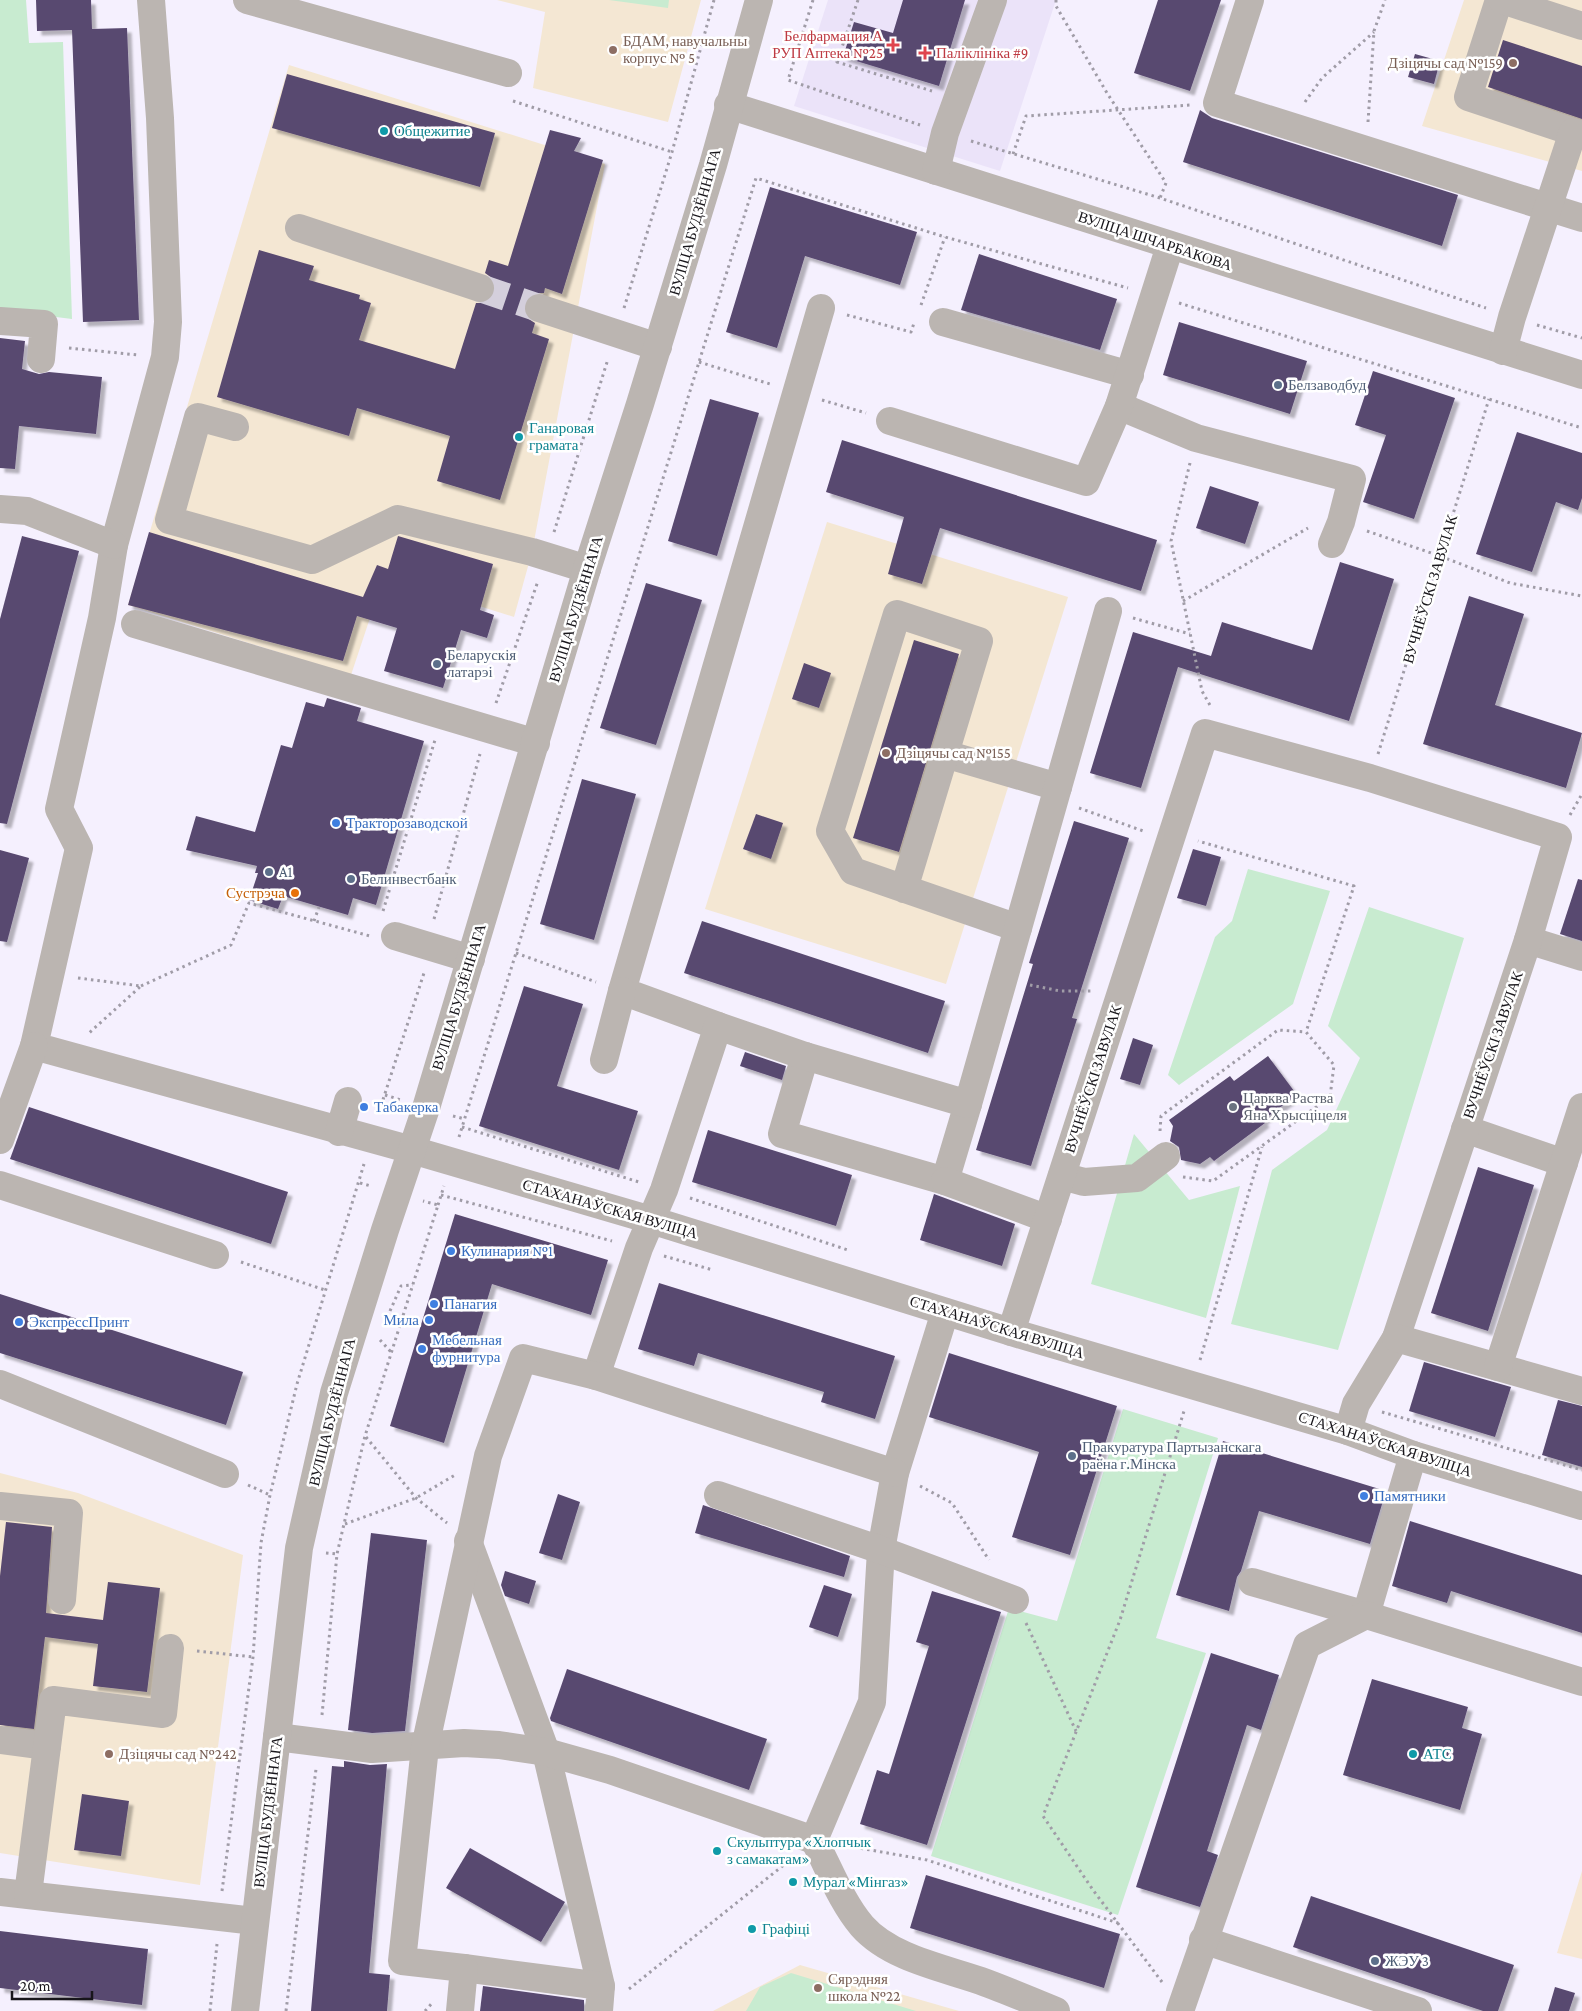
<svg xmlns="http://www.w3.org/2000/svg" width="1582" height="2011" viewBox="0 0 1582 2011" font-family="'Crimson Pro',serif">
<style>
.built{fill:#ebe3f9}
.industrial{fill:#f6e7d4}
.education{fill:#f4e7d3}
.green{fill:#c8ebd0}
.building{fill:#594970;filter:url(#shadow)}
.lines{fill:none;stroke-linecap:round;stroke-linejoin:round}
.minor-tunnel{stroke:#d4cfdc;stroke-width:28;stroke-dasharray:28 14;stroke-linecap:butt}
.path{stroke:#a09ca7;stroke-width:3;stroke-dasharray:2.5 4;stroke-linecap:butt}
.minor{stroke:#bbb5b1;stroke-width:28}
.health-dot{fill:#e0444e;stroke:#fff;stroke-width:2}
.education-dot{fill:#8d6e63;stroke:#fff;stroke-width:2}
.culture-dot{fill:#0f9aa8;stroke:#fff;stroke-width:2}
.service-dot{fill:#5c6f8a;stroke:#fff;stroke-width:2}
.shop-dot{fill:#3f7fe0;stroke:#fff;stroke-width:2}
.food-dot{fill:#e8710a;stroke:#fff;stroke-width:2}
.worship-dot{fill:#6b7280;stroke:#fff;stroke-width:2}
.labels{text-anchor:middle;stroke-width:5;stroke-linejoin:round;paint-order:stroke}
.health-label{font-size:15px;fill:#be3a42;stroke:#fff;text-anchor:end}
.education-label{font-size:15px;fill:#785e54;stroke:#fff;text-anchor:start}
.culture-label{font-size:15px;fill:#0d838f;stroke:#fff;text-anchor:start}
.street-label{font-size:15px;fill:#18161b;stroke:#fff}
.service-label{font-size:15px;fill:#4e5e75;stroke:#fff;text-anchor:start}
.shop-label{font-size:15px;fill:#366cbe;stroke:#fff;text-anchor:start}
.food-label{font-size:15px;fill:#c56008;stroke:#fff;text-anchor:end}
.worship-label{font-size:15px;fill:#5b616d;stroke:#fff;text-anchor:start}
</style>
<defs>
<filter id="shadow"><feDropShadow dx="4.5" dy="4.5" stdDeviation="1" flood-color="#0004"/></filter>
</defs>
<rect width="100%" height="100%" fill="#f5f0fe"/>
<path class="built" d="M828 0H1056L1000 171 794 106Z"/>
<path class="industrial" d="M1582 1871V1959L1557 1953Z"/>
<g class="education">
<path d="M497 0H701L668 122 533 88 545 12Z"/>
<path d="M1464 0H1582V171L1422 126Z"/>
<path d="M289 65 605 164 532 552 514 617 384 576 351 675 128 605Z"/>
<path d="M827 522 1068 597 946 984 705 909Z"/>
<path d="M0 1473 78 1493 243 1555 200 1885 0 1853Z"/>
<path d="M800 1965 959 2011H713Z"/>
</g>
<g class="green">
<path d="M0 0H26L29 43 63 42 72 319 0 310Z"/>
<path d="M609 0H669L668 8Z"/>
<path d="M1248 869 1330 891 1293 1004 1179 1085 1168 1075 1215 937 1232 921Z"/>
<path d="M1369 907 1464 938 1338 1350 1231 1324 1272 1170 1327 1130 1360 1058 1328 1026Z"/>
<path d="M1134 1134 1189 1200 1240 1186 1206 1318 1091 1284Z"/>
<path d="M1123 1409 1218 1438 1156 1638 1206 1653 1118 1915 931 1856 1009 1608 1057 1621Z"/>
<path d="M791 1973 916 2011H746L760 1987Z"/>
</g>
<g class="building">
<path d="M36 0H91L92 29 127 28 139 320 83 322 72 30 37 31Z"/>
<path d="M903 0H965L939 86 843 57 854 22 893 33Z"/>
<path d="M1158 0H1221L1190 91 1134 73Z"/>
<path d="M1503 40 1582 66V119L1488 87Z"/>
<path d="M1415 54 1440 61 1434 84 1408 77Z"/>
<path d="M287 74 495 133 480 187 272 128Z"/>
<path d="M1200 110 1212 118 1458 195 1442 246 1183 162Z"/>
<path d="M550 130 581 138 574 151 603 160 562 294 545 288 544 293H536L529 296 524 304V311L527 318 535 323 532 333 549 339 500 500 437 481 450 436 357 408 349 436 217 397 259 250 314 266 309 280 360 295 359 299 371 303 359 340 455 369 476 303H483L490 300 495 292V285L492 278 485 273 489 260 508 266Z"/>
<path d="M770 187 917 232 900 285 805 256 777 348 726 332Z"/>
<path d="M979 254 1117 299 1100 350 961 310Z"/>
<path d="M1179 322 1307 361 1290 414 1163 375Z"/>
<path d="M0 338 25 341 22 369 39 374 49 372 102 377 96 434 19 426 15 469 0 468Z"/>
<path d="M1373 371 1455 398 1414 519 1363 502 1386 435 1355 425Z"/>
<path d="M710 399 759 413 717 556 668 541Z"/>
<path d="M1517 432 1582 453V498L1578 510 1556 502 1532 572 1476 554Z"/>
<path d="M842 440 1157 540 1141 591 940 528 922 584 888 574 904 517 826 492Z"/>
<path d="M1210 486 1259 502 1245 544 1196 528Z"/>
<path d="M149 532 363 597 377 565 388 569 398 536 493 564 480 610 494 615 487 638 461 630 443 688 384 671 397 628 357 616 343 661 128 605Z"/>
<path d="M22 536 79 551 7 824 0 823V619Z"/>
<path d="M1340 562 1394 579 1349 721 1178 667 1141 788 1090 773 1133 632 1211 656 1222 622 1312 650Z"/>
<path d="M646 583 702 600 656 745 600 728Z"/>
<path d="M1469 596 1524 614 1495 705 1582 733 1566 788 1423 744Z"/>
<path d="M914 640 959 654 899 852 853 838Z"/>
<path d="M804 663 831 673 819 708 792 699Z"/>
<path d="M327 698 361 708 357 721 424 741 376 905 353 898 348 915 283 896 278 909 249 900 258 873H255L257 866 186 850 196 816 255 832 281 745 292 748 306 702 324 707Z"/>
<path d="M582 779 636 794 594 940 540 924Z"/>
<path d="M756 814 783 823 771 859 743 849Z"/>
<path d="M1074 821 1129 838 1072 1018 1077 1019 1031 1166 976 1150 1033 964 1029 963Z"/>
<path d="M1193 849 1221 857 1206 906 1177 898Z"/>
<path d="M0 850 29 858 7 942 0 941Z"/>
<path d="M1578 879 1582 880V941L1560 934Z"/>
<path d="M702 921 945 1001 928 1053 684 973Z"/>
<path d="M524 986 583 1004 557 1086 638 1111 619 1170 479 1126Z"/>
<path d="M1133 1038 1153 1045 1140 1085 1120 1079Z"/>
<path d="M745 1052 786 1066 782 1080 740 1066Z"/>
<path d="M1268 1056 1297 1095 1263 1120 1265 1123 1214 1161 1210 1157 1200 1164 1181 1160 1179 1147 1170 1141 1173 1126 1169 1120 1230 1076 1234 1081Z"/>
<path d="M29 1107 288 1192 271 1244 10 1159Z"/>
<path d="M708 1130 852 1175 836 1226 692 1182Z"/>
<path d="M1478 1167 1534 1185 1488 1331 1431 1313Z"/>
<path d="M934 1194 1015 1224 1002 1266 920 1240Z"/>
<path d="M455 1214 608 1260 591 1315 492 1284 444 1443 390 1426Z"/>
<path d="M659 1283 895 1356 875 1419 821 1402 824 1392 698 1353 694 1366 638 1349Z"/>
<path d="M0 1294 243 1372 226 1425 0 1353Z"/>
<path d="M949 1353 1117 1406 1070 1555 1012 1537 1039 1452 929 1417Z"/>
<path d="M1424 1362 1511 1387 1495 1437 1409 1411Z"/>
<path d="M1558 1400 1582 1406V1467L1542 1455Z"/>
<path d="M1223 1441 1386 1491 1370 1544 1259 1511 1241 1571 1237 1577 1229 1611 1176 1595Z"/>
<path d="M558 1494 580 1502 562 1560 539 1553Z"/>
<path d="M703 1505 850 1556 844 1577 695 1533Z"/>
<path d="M1410 1521 1582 1575V1633L1451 1591 1447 1603 1392 1586Z"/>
<path d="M6 1522 52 1527 46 1613 103 1620 108 1582 160 1588 147 1692 93 1686 98 1644 45 1637 34 1729 0 1725V1576Z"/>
<path d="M371 1533 427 1540 405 1731 372 1733 348 1730Z"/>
<path d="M505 1571 536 1581 529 1604 505 1596 501 1585Z"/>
<path d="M824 1585 852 1594 838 1637 809 1627Z"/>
<path d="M932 1591 1001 1612 927 1845 860 1824 877 1770 889 1774 929 1646 916 1642Z"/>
<path d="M1211 1653 1279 1675 1261 1730 1247 1725 1207 1851 1218 1855 1200 1907 1136 1887Z"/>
<path d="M567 1669 767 1739 749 1790 551 1721 550 1718Z"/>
<path d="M1372 1679 1468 1707 1462 1728 1482 1734 1460 1810 1343 1775Z"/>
<path d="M344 1761 370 1765 387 1764 369 1973 390 1975 387 2011H311L332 1766 344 1767Z"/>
<path d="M82 1794 129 1801 121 1856 74 1850Z"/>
<path d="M470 1848 565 1902 541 1942 446 1888Z"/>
<path d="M926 1875 1120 1934 1104 1988 910 1928Z"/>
<path d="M1311 1896 1514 1965 1498 2011H1483L1293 1947Z"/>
<path d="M0 1931 148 1949 142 2005 0 1988Z"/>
<path d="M483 1986 584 2000V2011H480Z"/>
<path d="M1555 1987 1575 1993 1569 2011H1548Z"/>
</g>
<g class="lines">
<path class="minor-tunnel" d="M480 288 539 308"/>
<g class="path">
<path d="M813 0 788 80 920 125"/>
<path d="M858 0 837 62 932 91"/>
<path d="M1056 0V6L1107 93 1166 183 1160 198"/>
<path d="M513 101 672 152"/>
<path d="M1305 102 1322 78 1374 32"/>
<path d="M1368 122 1374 31 1385 0"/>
<path d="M971 141 1160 198 1486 308"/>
<path d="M1013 154 1026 116 1191 105"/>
<path d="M1179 303 1582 428"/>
<path d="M921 305 945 237"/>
<path d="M624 308 672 152 714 0"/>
<path d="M847 315 911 332 914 323"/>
<path d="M1537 325 1582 338"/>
<path d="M69 348 138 355"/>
<path d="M699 362 770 384"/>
<path d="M822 400 866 413"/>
<path d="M1190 463 1171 541 1202 691 1211 707"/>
<path d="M1367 531 1440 556 1510 583 1582 596"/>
<path d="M554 532 608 359"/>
<path d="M1183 601 1308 528"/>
<path d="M1133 618 1190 634"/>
<path d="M496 703 538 581"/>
<path d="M1378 754 1489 399"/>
<path d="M1079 808 1146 832"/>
<path d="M1570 815 1582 794"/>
<path d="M383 911 435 740"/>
<path d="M434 919 480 754"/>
<path d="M314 921 319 907"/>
<path d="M516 953 596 982"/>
<path d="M78 978 141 986 89 1033"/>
<path d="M1030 985 1060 991H1093"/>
<path d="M141 986 231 945 249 903 370 936"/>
<path d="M385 1095 401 1100"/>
<path d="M379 1112 424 973"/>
<path d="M453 1116 465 1119"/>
<path d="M462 1127 639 1182"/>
<path d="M1160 1131 1161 1116 1278 1030 1306 1032"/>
<path d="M459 1137 756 178 945 237 1128 288"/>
<path d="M1183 1177 1213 1181 1330 1097 1334 1065 1306 1032 1354 886 1198 841"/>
<path d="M360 1183 371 1186"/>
<path d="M441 1195 612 1241"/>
<path d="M690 1198 848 1250"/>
<path d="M438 1205 444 1186"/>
<path d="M664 1256 713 1270"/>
<path d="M241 1262 325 1290"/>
<path d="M390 1311 401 1286 413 1285"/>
<path d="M380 1340 391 1352"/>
<path d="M1200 1360 1262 1147"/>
<path d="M1382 1412 1582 1470"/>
<path d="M366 1437 416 1498 447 1523"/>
<path d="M248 1485 270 1495"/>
<path d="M920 1486 952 1503 989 1560"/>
<path d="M345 1524 416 1498 455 1475"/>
<path d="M326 1553 337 1554"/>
<path d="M1026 1623 1076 1731"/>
<path d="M197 1651 253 1657"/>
<path d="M322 1715 337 1554 344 1524 365 1436 438 1205 423 1201"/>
<path d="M848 1846 927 1860 1118 1923"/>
<path d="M222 1891 253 1657 261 1543 270 1495 297 1384 364 1164"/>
<path d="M1162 1982 1093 1890 1043 1816 1120 1620 1184 1411"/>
<path d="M629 1989 790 1860"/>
<path d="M210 2011 217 1944"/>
<path d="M286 2011 316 1769"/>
<path d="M425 2011 433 2002"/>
</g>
<g class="minor">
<path d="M151 0 160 118 168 322 165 357 114 545 102 618 59 809 79 848 34 1046 412 1150 651 1220 1011 1332 1348 1431 1413 1455 1582 1506"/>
<path d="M247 0 508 73"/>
<path d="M1250 0 1217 103 1582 218"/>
<path d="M1499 0 1468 97 1582 135"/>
<path d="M1502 0 1582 26"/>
<path d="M728 105 1582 375"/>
<path d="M936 171 945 133 993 0"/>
<path d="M299 228 480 288"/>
<path d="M539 308 658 347"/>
<path d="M0 321 44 324 41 359"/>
<path d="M943 322 1130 375"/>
<path d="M1503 351 1512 317 1573 132"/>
<path d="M1119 406 1196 438 1352 479 1341 522 1332 544"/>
<path d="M890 421 1086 482 1119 406 1170 246"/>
<path d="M235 427 198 417 169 520 312 560 398 519 532 552 587 569"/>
<path d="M0 509 27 511 114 545"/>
<path d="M135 624 536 743"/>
<path d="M945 754 1058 787"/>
<path d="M904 889 979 641 897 614 830 831 853 871 1018 928"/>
<path d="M395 936 471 959"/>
<path d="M1528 940 1582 957"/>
<path d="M718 1026 622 991 821 308"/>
<path d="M805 1056 782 1134 945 1181 968 1104"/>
<path d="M604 1060 622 991"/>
<path d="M1465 1129 1564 1163"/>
<path d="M339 1132 348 1101"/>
<path d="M0 1140 34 1046"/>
<path d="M1062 1176 1084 1182 1137 1178 1166 1156"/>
<path d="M945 1181 1048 1219"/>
<path d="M0 1185 215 1255"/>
<path d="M945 1312 895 1473 881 1550 872 1702 814 1840C829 1868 841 1901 862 1926 890 1958 944 1968 981 1981 1006 1990 1031 2001 1056 2011"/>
<path d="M1011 1332 1205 733 1370 778 1558 837 1528 940 1396 1338 1356 1404 1348 1431"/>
<path d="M1396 1338 1582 1391"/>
<path d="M1498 1367 1582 1107"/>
<path d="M596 1376 639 1248 664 1190 718 1026 805 1056 968 1104 1108 611"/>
<path d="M0 1384 225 1474"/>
<path d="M718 1495 881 1550 1015 1600"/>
<path d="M0 1506 69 1513 62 1600"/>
<path d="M468 1541 546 1752 601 1986"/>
<path d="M1252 1582 1366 1615 1413 1455"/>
<path d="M277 1737 372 1749 464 1743 499 1745 546 1752 610 1770 814 1840"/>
<path d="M0 1740 47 1746"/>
<path d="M0 1892 255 1921"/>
<path d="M28 1894 53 1700 163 1714 170 1648"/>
<path d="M1203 1940 1418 2011"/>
<path d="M464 1968 601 1986 599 2011"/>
<path d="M245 2011 299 1548 334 1393 385 1230 426 1108 587 569 640 404 713 165 759 0"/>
<path d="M460 2011 464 1968 402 1961 425 1747 488 1456 523 1358 596 1376 895 1473"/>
<path d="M1180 2011 1307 1645 1366 1615 1582 1682"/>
</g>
</g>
<g class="health-dot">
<path d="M890.5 37.5h5v5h5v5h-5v5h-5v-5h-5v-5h5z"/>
<path d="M922.5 45.5h5v5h5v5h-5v5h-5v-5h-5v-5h5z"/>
</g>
<g class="education-dot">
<circle cx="613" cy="50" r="5"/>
<circle cx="1513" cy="63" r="5"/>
<circle cx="886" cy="753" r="5"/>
<circle cx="109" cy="1754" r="5"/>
<circle cx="818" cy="1988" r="5"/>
</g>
<g class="culture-dot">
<circle cx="384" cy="131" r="5"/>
<circle cx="519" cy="437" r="5"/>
<circle cx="1413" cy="1754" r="5"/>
<circle cx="717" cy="1851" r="5"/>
<circle cx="793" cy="1882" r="5"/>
<circle cx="752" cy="1929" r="5"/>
</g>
<g class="service-dot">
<circle cx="1278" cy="385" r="5"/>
<circle cx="437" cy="664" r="5"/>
<circle cx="269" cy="872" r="5"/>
<circle cx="351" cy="879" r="5"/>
<circle cx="1072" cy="1456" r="5"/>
<circle cx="1375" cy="1961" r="5"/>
</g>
<g class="shop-dot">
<circle cx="336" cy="823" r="5"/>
<circle cx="364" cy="1107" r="5"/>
<circle cx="451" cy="1251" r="5"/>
<circle cx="434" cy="1304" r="5"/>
<circle cx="429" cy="1320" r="5"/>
<circle cx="19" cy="1322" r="5"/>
<circle cx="422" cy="1349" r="5"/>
<circle cx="1364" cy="1496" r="5"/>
</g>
<circle class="food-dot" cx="295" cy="893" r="5"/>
<circle class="worship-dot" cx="1233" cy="1107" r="5"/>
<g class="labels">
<g class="health-label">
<text x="883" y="41">Белфармация А<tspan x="883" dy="17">РУП Аптека №25</tspan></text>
<text x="936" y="58" text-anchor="start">Паліклініка #9</text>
</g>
<g class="education-label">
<text x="623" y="46">БДАМ, навучальны<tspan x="623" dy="17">корпус № 5</tspan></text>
<text x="1503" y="68" text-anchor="end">Дзіцячы сад №159</text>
<text x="896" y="758">Дзіцячы сад №155</text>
<text x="119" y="1759">Дзіцячы сад №242</text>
<text x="828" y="1984">Сярэдняя<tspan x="828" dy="17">школа №22</tspan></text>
</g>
<g class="culture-label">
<text x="394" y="136">Общежитие</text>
<text x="529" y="433">Ганаровая<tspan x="529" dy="17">грамата</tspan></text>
<text x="1423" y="1759">АТС</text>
<text x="727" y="1847">Скульптура «Хлопчык<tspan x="727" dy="17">з самакатам»</tspan></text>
<text x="803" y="1887">Мурал «Мінгаз»</text>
<text x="762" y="1934">Графіці</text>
</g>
<g class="street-label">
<text transform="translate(695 222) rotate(-74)" y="5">ВУЛІЦА БУДЗЁННАГА</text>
<text transform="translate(1155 241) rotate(18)" y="5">ВУЛІЦА ШЧАРБАКОВА</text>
<text transform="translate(1430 589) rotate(-73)" y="5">ВУЧНЁЎСКІ ЗАВУЛАК</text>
<text transform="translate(576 609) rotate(-73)" y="5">ВУЛІЦА БУДЗЁННАГА</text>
<text transform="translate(459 997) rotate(-73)" y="5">ВУЛІЦА БУДЗЁННАГА</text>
<text transform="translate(1493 1045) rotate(-71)" y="5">ВУЧНЁЎСКІ ЗАВУЛАК</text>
<text transform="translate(1093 1079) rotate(-72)" y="5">ВУЧНЁЎСКІ ЗАВУЛАК</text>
<text transform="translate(610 1209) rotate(16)" y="5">СТАХАНАЎСКАЯ ВУЛІЦА</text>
<text transform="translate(997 1327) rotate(17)" y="5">СТАХАНАЎСКАЯ ВУЛІЦА</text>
<text transform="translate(332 1412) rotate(-76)" y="5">ВУЛІЦА БУДЗЁННАГА</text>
<text transform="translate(1385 1444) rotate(18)" y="5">СТАХАНАЎСКАЯ ВУЛІЦА</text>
<text transform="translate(268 1812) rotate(-83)" y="5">ВУЛІЦА БУДЗЁННАГА</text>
</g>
<g class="service-label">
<text x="1288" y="390">Белзаводбуд</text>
<text x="447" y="660">Беларускія<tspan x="447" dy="17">латарэі</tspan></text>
<text x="279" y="877">A1</text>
<text x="361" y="884">Белинвестбанк</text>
<text x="1082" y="1452">Пракуратура Партызанскага<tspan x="1082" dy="17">раёна г.Мінска</tspan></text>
<text x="1385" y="1966">ЖЭУ 3</text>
</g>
<g class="shop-label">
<text x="346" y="828">Тракторозаводской</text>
<text x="374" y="1112">Табакерка</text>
<text x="461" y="1256">Кулинария №1</text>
<text x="444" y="1309">Панагия</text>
<text x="419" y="1325" text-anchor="end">Мила</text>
<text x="29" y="1327">ЭкспрессПринт</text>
<text x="432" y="1345">Мебельная<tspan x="432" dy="17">фурнитура</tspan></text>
<text x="1374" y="1501">Памятники</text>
</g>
<g class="food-label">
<text x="285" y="898">Сустрэча</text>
</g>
<g class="worship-label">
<text x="1243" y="1103">Царква Раства<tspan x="1243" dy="17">Яна Хрысціцеля</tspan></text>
</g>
</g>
<path d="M12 1991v8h80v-8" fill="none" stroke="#18161b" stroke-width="2.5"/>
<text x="20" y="1991" font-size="15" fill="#18161b" stroke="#ffffff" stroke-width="4" paint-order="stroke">20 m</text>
</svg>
